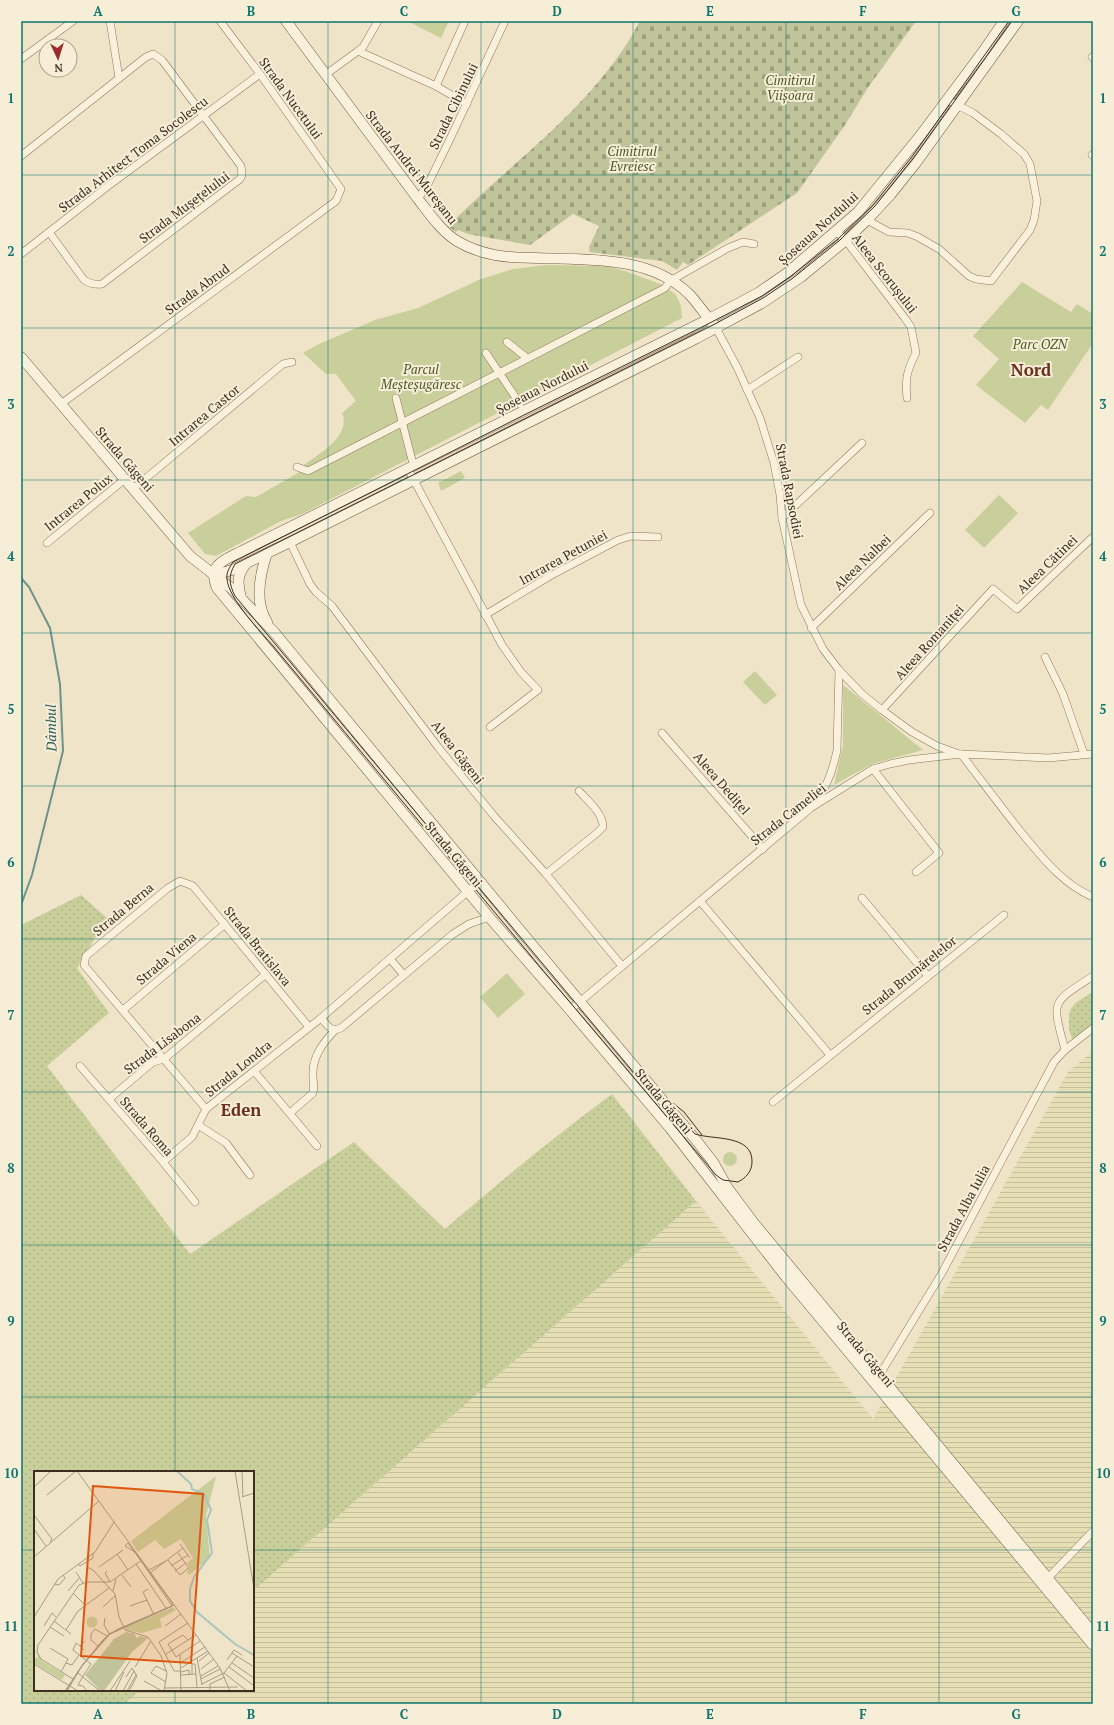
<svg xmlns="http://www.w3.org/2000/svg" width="1114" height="1725" viewBox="0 0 1114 1725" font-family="'PT Serif',serif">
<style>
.farmland{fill:url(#farmland-rules)}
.grass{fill:url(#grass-dots)}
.cemetery{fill:url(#cemetery-stones)}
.park{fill:#c9cf9b}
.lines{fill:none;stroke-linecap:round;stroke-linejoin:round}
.stream{stroke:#6f938a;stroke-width:2}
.street-casing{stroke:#8d765c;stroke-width:8}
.secondary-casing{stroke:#6f573f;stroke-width:11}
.street{stroke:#faf1dc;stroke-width:7}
.secondary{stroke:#faf1dc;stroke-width:10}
.tram{stroke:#3d2e20;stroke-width:1}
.grid{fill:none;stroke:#0f766e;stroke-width:1;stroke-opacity:0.55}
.labels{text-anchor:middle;stroke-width:4;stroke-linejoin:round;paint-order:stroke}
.park-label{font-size:13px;font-style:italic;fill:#4d5a26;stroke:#f7eed8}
.street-label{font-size:13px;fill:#3d2e20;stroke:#f7eed8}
.water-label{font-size:14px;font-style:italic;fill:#2f5d5a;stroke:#f7eed8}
.district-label{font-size:17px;font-weight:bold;fill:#6b2e1e;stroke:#f7eed8}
.inset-river{fill:none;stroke:#a9c4bc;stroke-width:2}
.inset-road{fill:none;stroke:#a89b85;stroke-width:1}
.view{fill:#df570d;fill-opacity:0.15;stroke:#df570d;stroke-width:2}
.inset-edge{fill:none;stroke:#3d2e20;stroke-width:2}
.neatline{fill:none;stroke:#0f766e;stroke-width:1.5}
.grid-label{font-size:13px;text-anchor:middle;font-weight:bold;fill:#0f766e}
</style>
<defs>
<pattern id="farmland-rules" width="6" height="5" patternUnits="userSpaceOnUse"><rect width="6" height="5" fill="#e6deb5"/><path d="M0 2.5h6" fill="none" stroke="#c6bf9b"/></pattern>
<pattern id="grass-dots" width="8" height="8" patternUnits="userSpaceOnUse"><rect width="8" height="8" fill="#c9cf9b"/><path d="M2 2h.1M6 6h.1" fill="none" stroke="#aeb285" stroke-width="1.8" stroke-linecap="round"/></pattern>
<pattern id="cemetery-stones" width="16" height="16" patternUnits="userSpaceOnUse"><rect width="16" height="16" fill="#bfc49a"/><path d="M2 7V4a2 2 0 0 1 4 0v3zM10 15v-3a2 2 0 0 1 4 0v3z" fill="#9ca07d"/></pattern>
</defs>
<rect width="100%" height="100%" fill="#f0e4c8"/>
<path class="farmland" d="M1093 1051V1704H124L140 1690H253V1591L696 1201 873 1419 1068 1072Z"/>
<g class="grass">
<path d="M81 895 107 918 77 968 109 1013 47 1066 190 1254 354 1142 445 1229C499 1182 554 1137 612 1094L696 1201 253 1591V1472H35V1690H140L124 1704H21V925Z"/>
<path d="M1093 992V1032L1083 1040H1074C1070 1036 1069 1031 1069 1025 1068 1003 1076 1003 1093 992Z"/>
</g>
<path class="cemetery" d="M640 21H916L867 89 845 125 797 193 688 265 683 262 677 270 662 261 590 252 589 247 599 226 573 214 530 245 468 234 458 230 456 232 448 226C514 160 596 105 640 21Z"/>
<g class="park">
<path d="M407 21H449L441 38Z"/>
<path d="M546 265 606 266 625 271 663 285 676 295 681 306 682 318 302 514 281 521 216 556 205 554 188 533 246 496 256 497 305 469 304 465C319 454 352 435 342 413L356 401 336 374H326L303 353 319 344 375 320 418 308 481 279 513 269Z"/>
<path d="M1022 282 1071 312 1077 304 1093 314V343L1048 410 1041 405 1025 423 976 385 999 359 973 336Z"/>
<path d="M461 471 465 478 441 491 438 483Z"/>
<path d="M999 495 1018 513 984 548 965 530Z"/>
<path d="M755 671 777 695 765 705 743 682Z"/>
<path d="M843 685 923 750 872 764 834 785 843 745Z"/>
<path d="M507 973 525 994 498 1018 480 997Z"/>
<circle cx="730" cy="1159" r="7"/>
</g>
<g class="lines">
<path class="stream" d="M21 578 29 587 50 628 60 684 63 751 32 875 21 905"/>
<defs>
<g id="street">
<path d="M110 21 119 78"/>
<path d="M378 21 363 47 358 51 436 86 467 104"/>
<path d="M1092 57 1093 58"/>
<path d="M21 59 73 21"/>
<path d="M325 75 358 51"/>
<path d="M436 86 465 21"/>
<path d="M1092 155 1093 154"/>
<path d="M21 156 146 57 153 54 162 60 241 166 242 175 240 179 102 284C95 285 90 284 84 280L49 232"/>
<path d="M418 199 429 182 450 139 505 21"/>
<path d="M867 220 889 232 908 233 918 237 939 249 969 276 976 279 991 281 1030 230 1034 220 1037 201 1030 164 1024 154 1001 134 973 113 953 103"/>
<path d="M837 232 847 242 904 317 911 327 916 353C907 370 905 379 907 398"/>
<path d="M21 254 108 186 260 74"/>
<path d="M716 328 737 367 760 418 774 463 780 495 782 518 801 605 823 649 839 670 862 694 882 710 912 732 937 746 959 754"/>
<path d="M507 342 527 358"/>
<path d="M486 353 520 404"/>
<path d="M747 390 798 357"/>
<path d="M396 398 412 460"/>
<path d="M61 404 336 201 341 189 260 74 220 21"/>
<path d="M297 467 308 471 665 288 670 281 728 248 743 242 754 244"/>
<path d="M408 469 502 645 521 672 538 690 490 727"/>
<path d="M133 489 283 364 292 362"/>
<path d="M782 518 862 443"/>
<path d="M290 542 310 584 316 592 332 606 438 747 494 816 546 874 622 966"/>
<path d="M47 543 125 479"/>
<path d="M485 615 550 576 618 540 631 536 658 537"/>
<path d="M811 628 930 513"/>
<path d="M1045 657 1063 694 1084 754"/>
<path d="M882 710 993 589 1017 609 1093 537"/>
<path d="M662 733 763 849"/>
<path d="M961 754C981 780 1001 807 1021 832 1042 857 1062 884 1093 897"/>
<path d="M873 769 939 853 916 872"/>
<path d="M815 804C827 787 833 771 837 750L839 670"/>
<path d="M546 874 597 833 603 827C603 813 588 801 579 791"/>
<path d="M862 898 928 976"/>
<path d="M700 901 830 1055"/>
<path d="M390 959 404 975"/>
<path d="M123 1010 225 924"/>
<path d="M570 1010 812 807 873 769 890 764 909 760 961 754 1048 758 1093 754"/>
<path d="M321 1018C327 1025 331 1033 341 1028L453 934 469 924 489 917"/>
<path d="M1065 1050C1052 1000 1050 1004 1093 976"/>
<path d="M80 1066 163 1162 195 1202"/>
<path d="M254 1071 317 1146"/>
<path d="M109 1099 153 1062 164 1059 266 974"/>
<path d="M773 1102 1004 915"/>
<path d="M206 1109 84 965 86 956 168 888 180 881 193 886 309 1027"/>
<path d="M290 1113 313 1093C315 1085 312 1078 313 1071 314 1054 324 1042 335 1030"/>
<path d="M198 1125 226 1143 250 1175"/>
<path d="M163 1162 192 1137 206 1109 321 1018 480 881"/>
<path d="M879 1376 942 1273 1054 1062 1065 1050 1093 1028"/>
<path d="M1048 1578 1093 1531"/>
</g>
<g id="secondary">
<path d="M286 21 418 199C429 213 441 231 457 241 482 256 508 258 536 258 587 260 650 255 690 295 698 304 705 314 713 324"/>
<path d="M1004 21 982 53 920 136 858 212 787 273 758 293 709 319 242 551C225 560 207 564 217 588L489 917 570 1010 670 1128 786 1277 1093 1645"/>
<path d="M21 357 190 556 231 588 274 632 529 941 696 1140 713 1162 727 1187 753 1222 1093 1633"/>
<path d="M267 553C260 574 254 602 267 622"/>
<path d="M214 575 232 570 290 542 697 338 762 303 801 277 846 240 867 220 891 194 915 164 1018 21"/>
<path d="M241 598C238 584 236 576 246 564"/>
</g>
</defs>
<use href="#street" class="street-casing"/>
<use href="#secondary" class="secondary-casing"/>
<use href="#street" class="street"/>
<use href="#secondary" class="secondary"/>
<g class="tram">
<path d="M1009 21 911 158 873 205 838 239 791 276 762 296 704 326 524 415 233 562C230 567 226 572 227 579 228 598 261 632 274 647L541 968 716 1175 723 1180 738 1182C746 1178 752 1171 752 1162 753 1134 712 1140 695 1134L657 1091 645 1086 235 596C229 584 228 576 235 564L713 325 763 298 793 278 840 240 875 206 913 159 1012 21"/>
<path d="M668 1099 684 1112 702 1135"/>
</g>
</g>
<path class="grid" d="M175 21V1472M328 21V1704M481 21V1704M633 21V1704M786 21V1704M939 21V1704M21 175H1093M21 328H1093M21 480H1093M21 633H1093M21 786H1093M21 939H1093M21 1092H1093M21 1245H1093M21 1397H1093M21 1550H35M253 1550H1093M175 1690V1704"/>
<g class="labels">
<g class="park-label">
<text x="790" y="85">Cimitirul<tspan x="790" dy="15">Viișoara</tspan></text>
<text x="632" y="156">Cimitirul<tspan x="632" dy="15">Evreiesc</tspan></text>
<text x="1040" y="349">Parc OZN</text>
<text x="421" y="374">Parcul<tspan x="421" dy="15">Meșteșugăresc</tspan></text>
</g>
<g class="street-label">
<text transform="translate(291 98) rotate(54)" y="5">Strada Nucetului</text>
<text transform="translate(453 106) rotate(-64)" y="5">Strada Cibinului</text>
<text transform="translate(133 154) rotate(-37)" y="5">Strada Arhitect Toma Socolescu</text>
<text transform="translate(412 167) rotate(52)" y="5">Strada Andrei Mureșanu</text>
<text transform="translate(184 207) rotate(-37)" y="5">Strada Mușețelului</text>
<text transform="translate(818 228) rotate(-42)" y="5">Șoseaua Nordului</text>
<text transform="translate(885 273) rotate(52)" y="5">Aleea Scorușului</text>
<text transform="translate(197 289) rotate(-36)" y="5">Strada Abrud</text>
<text transform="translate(542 387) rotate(-27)" y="5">Șoseaua Nordului</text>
<text transform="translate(204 415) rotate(-40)" y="5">Intrarea Castor</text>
<text transform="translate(125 459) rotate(49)" y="5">Strada Găgeni</text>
<text transform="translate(790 491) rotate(79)" y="5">Strada Rapsodiei</text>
<text transform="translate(78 502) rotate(-39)" y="5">Intrarea Polux</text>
<text transform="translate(563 557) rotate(-29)" y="5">Intrarea Petuniei</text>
<text transform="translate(862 562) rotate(-44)" y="5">Aleea Nalbei</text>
<text transform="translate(1047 564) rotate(-44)" y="5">Aleea Cătinei</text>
<text transform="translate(929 642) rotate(-48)" y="5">Aleea Romaniței</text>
<text transform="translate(458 752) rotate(52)" y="5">Aleea Găgeni</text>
<text transform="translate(722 783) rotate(49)" y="5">Aleea Dedițel</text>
<text transform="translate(788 814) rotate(-38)" y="5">Strada Cameliei</text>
<text transform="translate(454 854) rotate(50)" y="5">Strada Găgeni</text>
<text transform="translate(123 909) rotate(-40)" y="5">Strada Berna</text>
<text transform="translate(258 946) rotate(51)" y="5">Strada Bratislava</text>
<text transform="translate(166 958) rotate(-40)" y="5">Strada Viena</text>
<text transform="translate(909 975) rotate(-39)" y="5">Strada Brumărelelor</text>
<text transform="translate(162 1043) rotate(-37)" y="5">Strada Lisabona</text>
<text transform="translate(238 1068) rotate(-39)" y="5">Strada Londra</text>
<text transform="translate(664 1101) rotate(50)" y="5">Strada Găgeni</text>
<text transform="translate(147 1126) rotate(49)" y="5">Strada Roma</text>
<text transform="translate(963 1208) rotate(-62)" y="5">Strada Alba Iulia</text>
<text transform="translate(866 1354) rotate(50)" y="5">Strada Găgeni</text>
</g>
<g class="water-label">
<text transform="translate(51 728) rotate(-91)" y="5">Dâmbul</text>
</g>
<g class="district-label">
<text x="1031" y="376">Nord</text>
<text x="241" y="1116">Eden</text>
</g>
</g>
<g transform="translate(34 1471)">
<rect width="220" height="220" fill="#f0e4c8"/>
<path d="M182 5 172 45 176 87 155 104 153 101 156 97 153 92 159 87 147 68 130 78 121 69 104 81 97 70Z" fill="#c9cf9b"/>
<path d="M92 161 101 163 102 167 106 165 114 167 98 181 70 220H67L51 204 80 168Z" fill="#bfc49a"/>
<path d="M139 136 142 139 126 148 128 156 108 162 92 159V156ZM52.5 151a5.5 5.5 0 1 1 11 0a5.5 5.5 0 1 1-11 0ZM2 180 8 190 31 204 28 209 0 192V187H4Z" fill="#c9cf9b"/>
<path class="inset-river" d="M143 0 157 13 158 18 170 23 177 39 173 49 178 82 160 106 156 118V130L163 141 201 173 220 184"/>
<path class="inset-road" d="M43 0 186 197 196 220M201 0 220 118M208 0 209 26M0 16 17 0M13 24 42 0M208 26 220 22M0 44 18 68 16 71M0 58 12 75M146 73 156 87M83 83 94 99M0 86 65 30M134 89 146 104 155 97 144 82M44 93 46 95 59 87V82M102 93 132 137M137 95 154 84M53 96 59 99 81 123 85 146 91 159 114 166 127 185 133 202 130 220M65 96 89 79M115 99 132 90M73 100 71 102 76 111M141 100 152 92M42 101 49 112M116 102 149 77M88 104 97 116M21 113 25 114 31 107 29 104M114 118 109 121 120 144M34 120 46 106M79 120 82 108M39 122 51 134M96 135 113 129M69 136 81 125M0 146 24 108 61 81 80 51M71 147 70 154 76 164M20 150 37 163M10 155 18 142 22 146M131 155 147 143M16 156 30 165M32 159 44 140 75 117M154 169 149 164 134 173 142 186 166 170M46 175 42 172 39 179 57 193 49 205M65 176 57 169V163L61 158 73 165M16 177 34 188 27 201M50 179 46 175 51 170M198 182 220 196M132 183 162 164M146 184 147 220M163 187 168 214M193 189 200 179 208 184M165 190 175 182M32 192 38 194 45 184M146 192 171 176M198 192 220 207M0 193 44 220M101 196 117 170M195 196 219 214M147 197 174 180M167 198 180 188M147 200H140L125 171 154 152M147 201 155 199V203M44 202 66 220M190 202 213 220M158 203V193H161L163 216M147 204 162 203M49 205 44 214 49 215 53 220M167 205 184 195M92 206 98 197 103 205 95 220M39 208 7 188 3 181 4 174 45 114 53 111H76L108 89M167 208 186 198M110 210 128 220M132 211 117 202 122 195 132 200M168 213 190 202 203 185M130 217 204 216M31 220 49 193 75 163 140 134M32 220 43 202 48 195 68 170 72 166 76 163 84 158 138 135 101 81 91 75 94 72 138 132V135L76 163 48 195 33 220M76 220 96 190M81 220 90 201M89 220 100 200M93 220 102 204M176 220V213L191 206"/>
<path class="view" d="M59 15 169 23 157 192 47 185Z"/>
<rect width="220" height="220" class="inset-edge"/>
</g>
<rect width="1114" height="1725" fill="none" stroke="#f7eed8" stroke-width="44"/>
<g transform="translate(58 58) rotate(176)"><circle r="19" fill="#f7eed8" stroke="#ada18e"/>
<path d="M0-3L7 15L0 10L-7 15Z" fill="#9e2a2b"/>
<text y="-6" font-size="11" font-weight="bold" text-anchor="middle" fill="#3d2e20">N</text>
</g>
<rect x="22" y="22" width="1070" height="1681" class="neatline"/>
<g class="grid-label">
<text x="98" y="16">A</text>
<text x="251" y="16">B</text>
<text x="404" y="16">C</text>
<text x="557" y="16">D</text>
<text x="710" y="16">E</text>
<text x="863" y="16">F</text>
<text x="1016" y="16">G</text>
<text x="11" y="103">1</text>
<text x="1103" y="103">1</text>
<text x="11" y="256">2</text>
<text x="1103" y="256">2</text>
<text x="11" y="409">3</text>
<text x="1103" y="409">3</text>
<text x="11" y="561">4</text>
<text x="1103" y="561">4</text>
<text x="11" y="714">5</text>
<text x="1103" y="714">5</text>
<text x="11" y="867">6</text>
<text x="1103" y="867">6</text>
<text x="11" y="1020">7</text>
<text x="1103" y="1020">7</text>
<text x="11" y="1173">8</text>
<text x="1103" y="1173">8</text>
<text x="11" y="1326">9</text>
<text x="1103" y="1326">9</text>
<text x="11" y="1478">10</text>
<text x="1103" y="1478">10</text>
<text x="11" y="1631">11</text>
<text x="1103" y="1631">11</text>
<text x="98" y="1719">A</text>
<text x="251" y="1719">B</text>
<text x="404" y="1719">C</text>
<text x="557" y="1719">D</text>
<text x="710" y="1719">E</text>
<text x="863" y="1719">F</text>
<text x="1016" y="1719">G</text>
</g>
</svg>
